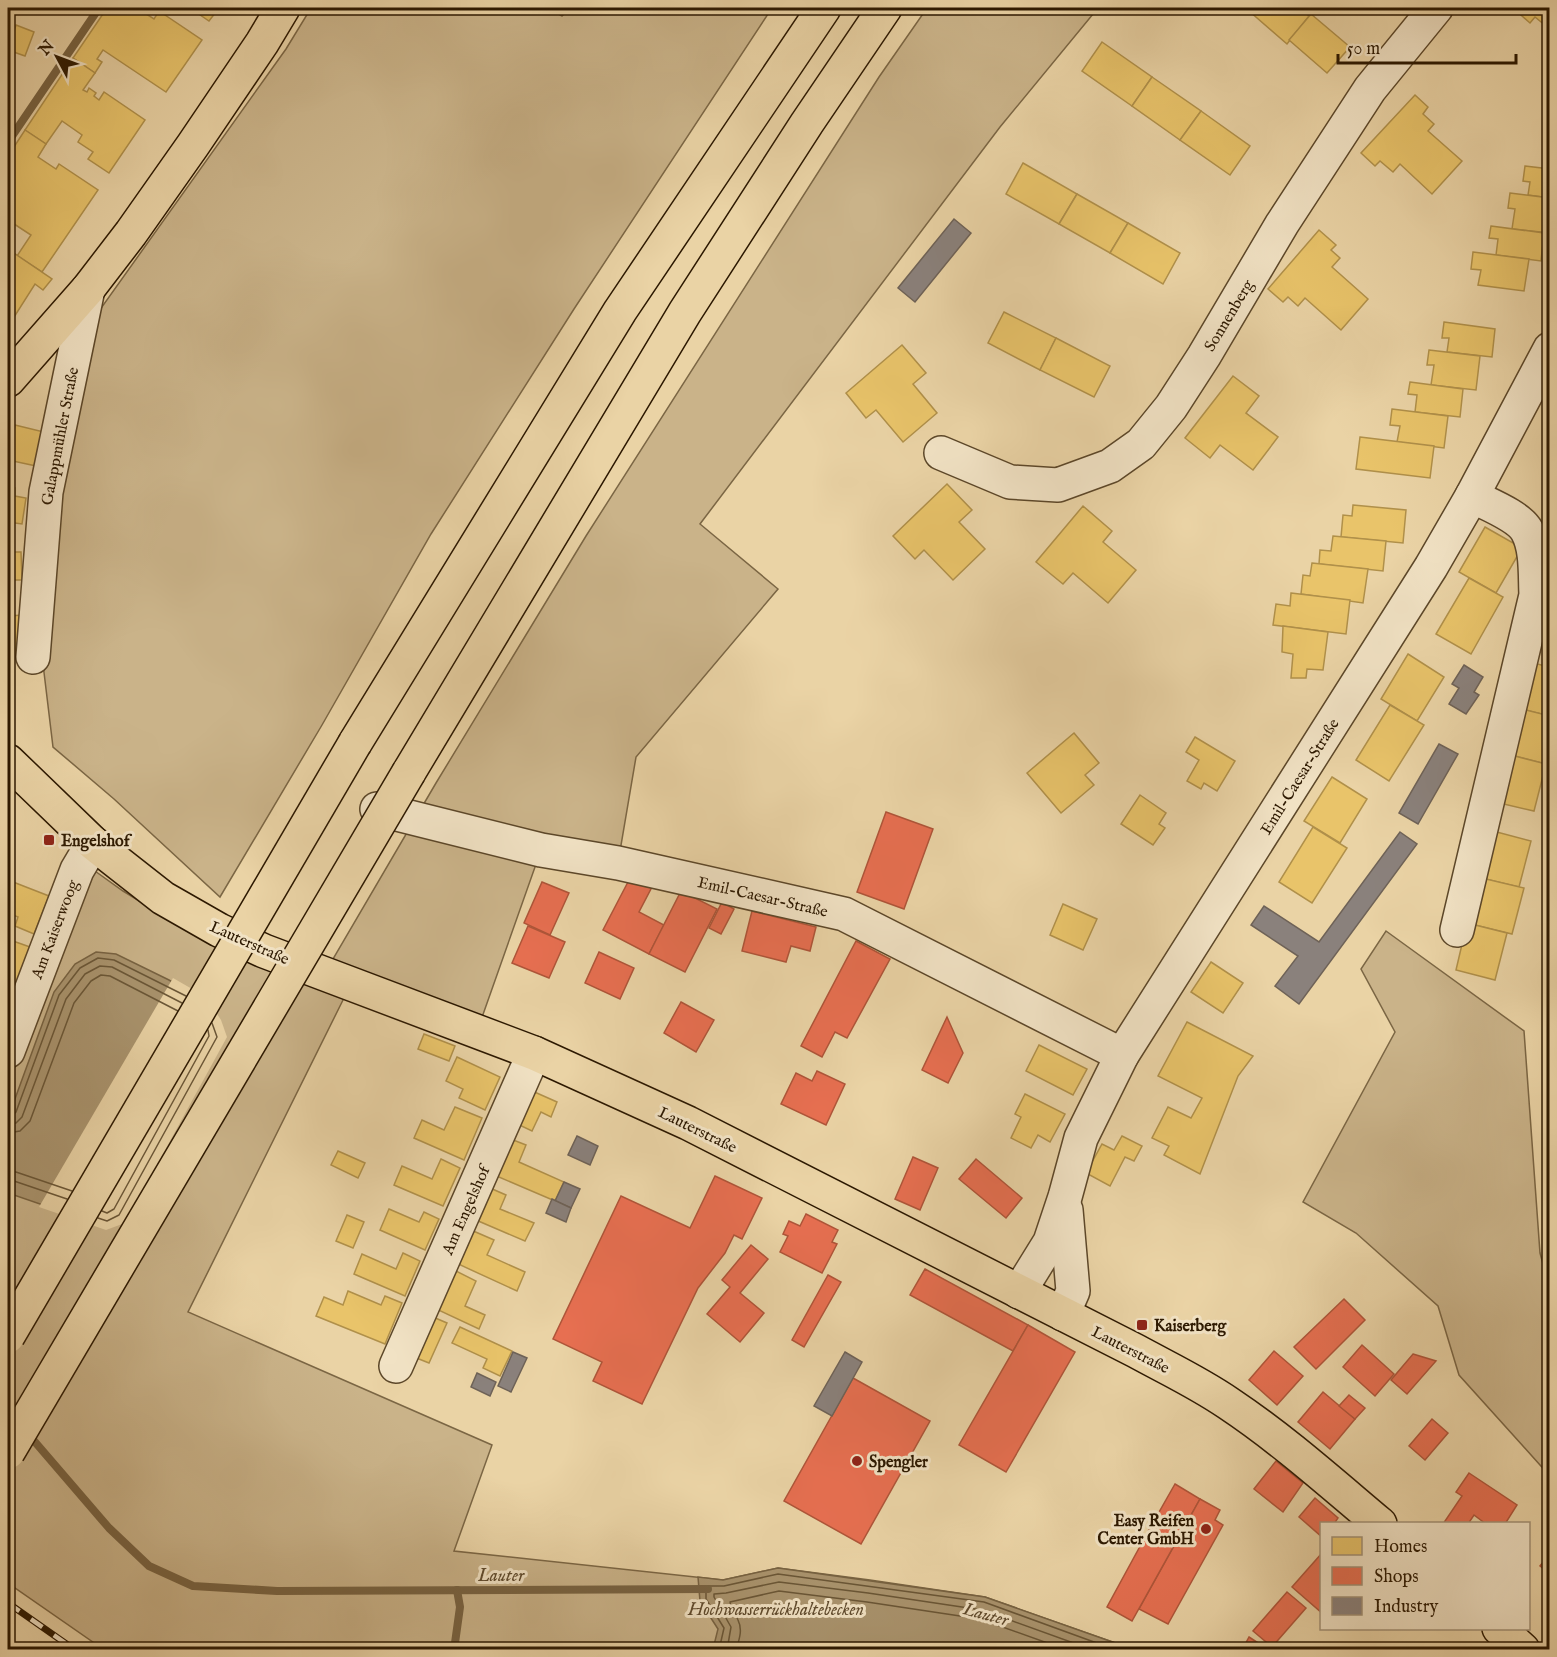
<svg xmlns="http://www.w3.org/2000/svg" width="1557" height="1657" viewBox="0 0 1557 1657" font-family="'IM FELL English',serif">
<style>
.green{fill:#cab389;stroke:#7b6644;stroke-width:1.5}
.water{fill:#a9936d;stroke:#776241;stroke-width:1.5}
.pier{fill:#ead3a5}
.homes{fill:#e9c46a;stroke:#b0904a;stroke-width:1.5}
.shops{fill:#e76f51;stroke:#af5539;stroke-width:1.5}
.industry{fill:#8a817c;stroke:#6e6257;stroke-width:1.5}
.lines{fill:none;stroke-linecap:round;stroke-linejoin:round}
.shore{stroke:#6a5636;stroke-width:1.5}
.stream{stroke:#776241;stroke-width:8}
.minor-casing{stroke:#5c4729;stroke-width:36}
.major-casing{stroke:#2c1800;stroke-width:36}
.highway-casing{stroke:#2c1800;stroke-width:36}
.minor{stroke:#f1e2c4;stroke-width:33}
.major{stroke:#ead3a5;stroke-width:33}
.highway{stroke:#ead3a5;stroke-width:33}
.rail-casing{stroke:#2c1800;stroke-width:7}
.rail{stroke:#f1e2c4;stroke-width:4.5;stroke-dasharray:14;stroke-linecap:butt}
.highway-bridge-casing{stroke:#2c1800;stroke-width:36;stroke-linecap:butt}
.highway-bridge{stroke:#ead3a5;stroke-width:33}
.poi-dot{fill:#8f2418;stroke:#f1e2c4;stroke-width:2}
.labels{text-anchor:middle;stroke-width:6;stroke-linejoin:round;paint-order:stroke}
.street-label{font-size:16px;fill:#2c1800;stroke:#f1e2c4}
.poi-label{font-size:16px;font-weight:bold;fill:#2c1800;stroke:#f1e2c4;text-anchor:start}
.water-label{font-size:18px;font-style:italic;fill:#5e492c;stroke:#f1e2c4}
</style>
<rect width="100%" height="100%" fill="#ead3a5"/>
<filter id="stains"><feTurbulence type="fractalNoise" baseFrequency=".00333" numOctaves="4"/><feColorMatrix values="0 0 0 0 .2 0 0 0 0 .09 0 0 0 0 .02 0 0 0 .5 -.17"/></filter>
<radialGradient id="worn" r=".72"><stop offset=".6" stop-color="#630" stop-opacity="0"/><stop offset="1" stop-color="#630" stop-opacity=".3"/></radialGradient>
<g class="green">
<path d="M311 8H548L562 16 570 8H772L574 309 431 534 322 725 220 897 114 799 53 747 43 664 58 493 94 318 286 49Z"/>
<path d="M927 8H1098L1000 127 700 524 778 589 636 757 618 863 541 850 480 1023 330 964 436 783 586 536 879 77Z"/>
<path d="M88 866 123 891 192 933 345 996 188 1312 492 1445 454 1551 723 1580 778 1568 870 1580 985 1597 1121 1645 1130 1649H103L8 1583V1071Z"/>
<path d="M1386 931 1524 1031 1540 1253 1550 1289 1549 1475 1459 1375 1438 1306 1356 1233 1303 1202 1395 1032 1361 969Z"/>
</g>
<g class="water">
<path d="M96 952 116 954 169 980 204 1000 107 1227 8 1193V1118L54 992 75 964Z"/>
<path d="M778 1568 985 1597 1121 1645 1130 1649H713L718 1629 700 1601 698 1577 723 1580Z"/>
</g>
<path class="pier" d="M173 978 206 997 221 1020 227 1037 125 1223 106 1230 39 1207Z"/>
<g class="homes">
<path d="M107 8H142L140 10 154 19 159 11 202 40 166 92 103 50 97 59 102 62 95 73 73 58Z"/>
<path d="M190 8H219L209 21Z"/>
<path d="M1252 8H1299L1309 16 1287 44 1249 11Z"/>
<path d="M1516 8H1550V22L1546 26 1535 17 1530 23 1514 9Z"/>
<path d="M1311 14 1350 47 1327 73 1289 40Z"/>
<path d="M16 25 34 32 25 56 8 50Z"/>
<path d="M1102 42 1152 77 1132 106 1082 71Z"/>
<path d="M73 58 95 73 83 90 87 92 89 88 96 93 94 96 99 100 104 92 145 120 109 173 88 159 93 152 78 142 82 135 62 121 46 144 25 130Z"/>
<path d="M1152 77 1201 111 1180 140 1132 106Z"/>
<path d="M1415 95 1428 107 1423 114 1434 124 1428 131 1462 161 1432 194 1400 164 1393 172 1380 161 1375 166 1361 153Z"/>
<path d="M1201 111 1250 146 1230 175 1180 140Z"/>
<path d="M25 130 46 144 38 157 56 169 59 164 98 190 42 272 17 256 31 235 8 220V156Z"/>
<path d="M1023 163 1077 194 1059 224 1006 194Z"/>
<path d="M1525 166 1550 169V198L1528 195 1530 182 1523 181Z"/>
<path d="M1510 193 1550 198V233L1512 229 1515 209 1508 208Z"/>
<path d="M1077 194 1128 223 1110 253 1059 224Z"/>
<path d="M1128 223 1180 253 1163 284 1110 253Z"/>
<path d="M1491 226 1544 233 1541 261 1496 255 1498 239 1489 238Z"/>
<path d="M1319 230 1336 245 1331 250 1340 258 1332 267 1368 299 1341 330 1305 298 1298 306 1288 297 1283 302 1268 289Z"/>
<path d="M8 249 52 279 43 290 35 284 9 325 8 324Z"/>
<path d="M1473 252 1529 259 1524 291 1478 285 1481 270 1471 269Z"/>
<path d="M1004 312 1056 338 1040 370 988 343Z"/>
<path d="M1444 322 1495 329 1492 357 1447 352 1449 338H1442Z"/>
<path d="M1056 338 1110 366 1094 397 1040 370Z"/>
<path d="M902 345 926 373 913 384 937 413 903 442 876 410 866 418 846 393Z"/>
<path d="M1429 350 1480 356 1476 390 1431 385 1434 365H1427Z"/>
<path d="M1233 376 1259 396 1246 413 1278 437 1253 470 1220 445 1210 458 1185 438Z"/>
<path d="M1410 382 1463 389 1460 417 1415 412 1417 395 1408 394Z"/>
<path d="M1392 409 1448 416 1444 448 1397 442 1400 426 1390 425Z"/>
<path d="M15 425 48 433 41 467 8 460Z"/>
<path d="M1360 437 1434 446 1430 478 1356 469Z"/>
<path d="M947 484 972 510 959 522 985 549 953 580 924 550 915 559 893 536Z"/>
<path d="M8 487 15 488V496L26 498 22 524 8 522Z"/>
<path d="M1353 505 1406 510 1403 543 1341 537 1343 515 1352 516Z"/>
<path d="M1083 506 1112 531 1103 542 1136 570 1108 603 1073 573 1063 584 1036 562Z"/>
<path d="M1485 527 1522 548 1496 593 1459 572Z"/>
<path d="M1333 536 1386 541 1383 571 1319 564 1320 550 1331 551Z"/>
<path d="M8 552H21L22 580H8Z"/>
<path d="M1312 563 1368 569 1363 603 1301 594 1303 575 1310 576Z"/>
<path d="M1469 578 1503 597 1471 654 1436 634Z"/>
<path d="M1291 593 1350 600 1346 634 1273 625 1276 604 1290 606Z"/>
<path d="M23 615 24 656H8V616Z"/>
<path d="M1283 626 1328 632 1323 670 1307 669 1306 678H1291L1293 654 1282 652Z"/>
<path d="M1408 654 1444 677 1417 721 1381 699Z"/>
<path d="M1533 663 1550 667V716L1521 709Z"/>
<path d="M1390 705 1424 725 1389 781 1356 760Z"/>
<path d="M1526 710 1550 716V765L1514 756Z"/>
<path d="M1074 733 1099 763 1085 775 1094 785 1061 813 1027 773Z"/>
<path d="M1195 737 1235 761 1217 791 1204 783 1201 789 1187 781 1199 760 1186 752Z"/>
<path d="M1507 754 1546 764 1534 811 1495 802Z"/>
<path d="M1332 777 1367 799 1340 843 1304 821Z"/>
<path d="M1140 795 1166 813 1159 824 1165 828 1153 845 1121 824Z"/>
<path d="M1313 827 1347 848 1312 903 1279 882Z"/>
<path d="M1493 831 1531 841 1519 887 1481 878Z"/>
<path d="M1486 879 1524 888 1512 934 1475 925Z"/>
<path d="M8 880 49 896 34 934 15 926 18 917 8 913V915Z"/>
<path d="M1063 904 1097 919 1083 950 1050 935Z"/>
<path d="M1467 923 1507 933 1495 980 1456 970Z"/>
<path d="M13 941 30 947 16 984 8 980V950L9 951Z"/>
<path d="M1211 962 1243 983 1223 1013 1191 992Z"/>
<path d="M1187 1022 1253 1056 1238 1076 1200 1174 1164 1155 1169 1146 1152 1138 1168 1107 1191 1118 1202 1098 1158 1076Z"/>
<path d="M424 1034 455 1046 449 1061 418 1049Z"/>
<path d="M1039 1045 1087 1069 1073 1095 1026 1071Z"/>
<path d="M457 1057 500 1077 485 1110 459 1098 463 1089 446 1081Z"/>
<path d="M530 1090 557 1102 551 1117 541 1112 532 1131 515 1123Z"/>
<path d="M1025 1094 1065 1114 1050 1142 1038 1135 1031 1148 1011 1138 1021 1117 1015 1114Z"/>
<path d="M455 1107 482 1118 464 1160 414 1138 422 1120 444 1130Z"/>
<path d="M1122 1136 1142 1146 1134 1161 1125 1157 1110 1186 1086 1173 1102 1144 1114 1150Z"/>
<path d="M508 1138 526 1145 519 1162 564 1182 555 1201 492 1174Z"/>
<path d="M338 1151 365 1163 358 1178 331 1165Z"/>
<path d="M441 1159 460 1168 443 1206 394 1185 402 1166 432 1179Z"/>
<path d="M490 1188 506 1195 500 1209 534 1223 525 1241 476 1220Z"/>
<path d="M389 1209 419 1222 424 1212 439 1219 425 1250 380 1230Z"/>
<path d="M347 1215 364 1222 353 1248 336 1241Z"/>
<path d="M471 1230 494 1240 487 1255 525 1272 517 1291 456 1263Z"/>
<path d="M403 1253 420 1261 405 1296 354 1274 362 1254 396 1269Z"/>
<path d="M452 1269 476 1281 465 1306 485 1315 479 1329 434 1308Z"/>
<path d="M348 1291 381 1305 385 1296 402 1303 385 1344 316 1316 324 1297 343 1305Z"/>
<path d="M433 1317 447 1323 429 1363 414 1357Z"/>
<path d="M460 1327 512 1351 500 1376 483 1368 487 1359 452 1343Z"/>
</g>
<g class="shops">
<path d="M886 812 933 829 904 909 857 892Z"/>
<path d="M629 880 653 885 639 912 664 925 649 954 603 930Z"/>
<path d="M542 882 569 893 550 935 524 923Z"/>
<path d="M681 891 717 909 685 972 649 954Z"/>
<path d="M722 902 734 909 721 934 709 928Z"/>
<path d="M752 911 816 927 810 951 791 946 786 962 742 951Z"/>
<path d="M528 926 565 942 549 978 512 963Z"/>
<path d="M856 941 890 959 847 1038 835 1032 822 1057 801 1046Z"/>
<path d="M599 952 634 968 620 999 585 983Z"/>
<path d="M681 1002 714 1020 696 1052 664 1033Z"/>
<path d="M947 1017 963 1053 948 1083 922 1070Z"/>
<path d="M817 1071 845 1084 826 1125 781 1104 796 1073 812 1081Z"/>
<path d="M913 1157 938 1168 920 1210 895 1199Z"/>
<path d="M976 1159 1022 1198 1006 1218 959 1179Z"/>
<path d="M715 1176 762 1198 742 1239 734 1235 725 1253 698 1288 642 1404 593 1381 602 1362 553 1339 621 1196 690 1228Z"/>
<path d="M806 1214 838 1230 832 1242 837 1244 822 1273 780 1252 788 1236 783 1234 789 1221 800 1226Z"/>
<path d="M751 1245 768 1259 740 1293 764 1313 740 1342 707 1314 730 1287 722 1280Z"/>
<path d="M925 1269 1028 1325 1013 1351 910 1295Z"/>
<path d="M828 1275 841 1282 804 1347 792 1340Z"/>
<path d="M1344 1299 1365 1320 1316 1369 1294 1347Z"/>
<path d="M1028 1325 1075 1352 1006 1472 959 1445Z"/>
<path d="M1362 1345 1394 1374 1375 1396 1343 1367Z"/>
<path d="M1274 1351 1303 1376 1277 1405 1249 1380Z"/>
<path d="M1413 1354 1436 1361 1407 1394 1391 1380Z"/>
<path d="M853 1378 930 1421 861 1544 784 1501Z"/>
<path d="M1323 1392 1355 1419 1330 1449 1298 1422Z"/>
<path d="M1349 1395 1365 1408 1355 1419 1339 1406Z"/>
<path d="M1432 1419 1448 1433 1425 1460 1409 1446Z"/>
<path d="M1276 1461 1303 1483 1283 1512 1254 1489Z"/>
<path d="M1469 1473 1517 1505 1505 1524H1486L1474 1515 1468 1524H1443L1462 1496 1456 1492Z"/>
<path d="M1175 1484 1200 1499 1176 1542 1150 1528Z"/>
<path d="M1315 1498 1338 1518 1334 1524H1322V1537L1299 1517Z"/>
<path d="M1200 1499 1220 1510 1215 1520 1223 1525 1168 1624 1139 1609Z"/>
<path d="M1150 1528 1176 1542 1132 1621 1107 1607Z"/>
<path d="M1322 1553V1613L1292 1587Z"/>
<path d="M1550 1554V1574L1540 1566Z"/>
<path d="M1287 1592 1306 1608 1272 1647 1253 1631Z"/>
<path d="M1249 1637 1269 1650H1242Z"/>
</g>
<g class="industry">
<path d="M954 219 971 233 915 302 898 288Z"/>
<path d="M1464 665 1483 677 1474 692 1479 695 1466 714 1449 704 1459 688 1452 684Z"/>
<path d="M1439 744 1458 754 1418 824 1399 813Z"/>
<path d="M1400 832 1417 844 1299 1004 1275 986 1298 956 1251 925 1264 906 1319 942Z"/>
<path d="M577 1136 598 1146 590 1165 568 1155Z"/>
<path d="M564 1182 580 1189 571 1208 555 1201Z"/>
<path d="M552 1199 571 1208 566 1222 546 1213Z"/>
<path d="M513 1352 527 1358 511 1392 498 1386Z"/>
<path d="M845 1352 862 1362 832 1416 814 1406Z"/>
<path d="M477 1373 496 1382 490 1396 471 1387Z"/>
</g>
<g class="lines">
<g class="shore">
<path d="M8 1117 12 1116 16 1112 59 995 80 968 98 958 114 960 186 996"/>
<path d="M8 1124 16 1123 22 1117 66 999 85 974 100 966 112 967 182 1003"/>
<path d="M8 1133 20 1131 30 1121 74 1003 91 981 101 975 110 976 178 1011"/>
<path d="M8 1171 16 1172 72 1191"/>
<path d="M8 1180 14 1181 67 1199"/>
<path d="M102 1211 107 1213 114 1209 209 1036 208 1030"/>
<path d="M98 1218 107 1221 119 1215 217 1037 212 1023"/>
<path d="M719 1650 724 1628 706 1599V1586H724L778 1574 984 1602 1116 1650"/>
<path d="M727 1650 731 1627 714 1597V1594L726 1593 779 1582 868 1593 982 1610 1093 1650"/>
<path d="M736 1650C739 1640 743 1630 738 1620 736 1613 731 1609 730 1602L779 1591 867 1602 980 1619 1067 1650"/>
</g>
<g class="stream">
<path d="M8 142 99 8"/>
<path d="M8 1409 17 1421"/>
<path d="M29 1435 109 1528 149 1566 193 1586 277 1591 708 1589"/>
<path d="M454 1650 460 1607 457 1590"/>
</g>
<defs>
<g id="minor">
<path d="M941 453 1010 482 1058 485 1110 466 1141 444 1171 407 1204 356 1282 224 1370 89 1436 8"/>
<path d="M33 657 46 492 88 289"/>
<path d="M377 809 541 850 618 863 844 914 1122 1055"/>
<path d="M1457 930 1536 595C1535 575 1537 549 1527 531 1519 516 1487 504 1472 496"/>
<path d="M8 1051 77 870 93 843"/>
<path d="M1019 1292 1050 1242 1065 1197 1081 1138 1122 1055 1431 567 1472 496 1550 349"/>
<path d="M1063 1314 1073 1291 1066 1210"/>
<path d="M396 1366 534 1053"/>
</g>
<g id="major">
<path d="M8 380 88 289 131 233 193 145 262 43 283 8"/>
<path d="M8 761 93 843 112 858 163 898 219 930 264 951 534 1053 688 1123 1136 1351C1167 1368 1199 1383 1228 1403 1282 1439 1330 1482 1380 1524"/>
<path d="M1499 1628 1523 1650"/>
</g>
<g id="highway">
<path d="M355 743 620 311 824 8"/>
<path d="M409 772 685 312 807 123 885 8"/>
</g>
</defs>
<use href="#minor" class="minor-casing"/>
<use href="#major" class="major-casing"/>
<use href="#highway" class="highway-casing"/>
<use href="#minor" class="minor"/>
<use href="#major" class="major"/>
<use href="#highway" class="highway"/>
<defs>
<path id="rail" d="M8 1603 75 1650"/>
</defs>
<use href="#rail" class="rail-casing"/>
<use href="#rail" class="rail"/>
<defs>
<g id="highway-bridge">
<path d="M8 1336 355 743"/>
<path d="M8 1452 409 772"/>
</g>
</defs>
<use href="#highway-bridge" class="highway-bridge-casing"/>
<use href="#highway-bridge" class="highway-bridge"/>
</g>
<g class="poi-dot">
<rect x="43" y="834" width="12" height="12" rx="3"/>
<rect x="1136" y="1319" width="12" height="12" rx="3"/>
<circle cx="857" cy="1461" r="6"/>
<circle cx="1206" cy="1529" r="6"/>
</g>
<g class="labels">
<g class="street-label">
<text transform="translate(1228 315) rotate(-59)" y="6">Sonnenberg</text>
<text transform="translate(59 436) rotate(-79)" y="6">Galappmühler Straße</text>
<text transform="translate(1299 776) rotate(-58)" y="6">Emil-Caesar-Straße</text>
<text transform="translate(763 896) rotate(13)" y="6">Emil-Caesar-Straße</text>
<text transform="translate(54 929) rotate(-69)" y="6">Am Kaiserwoog</text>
<text transform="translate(250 942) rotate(24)" y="6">Lauterstraße</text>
<text transform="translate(698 1129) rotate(26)" y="6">Lauterstraße</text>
<text transform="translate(465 1210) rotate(-66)" y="6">Am Engelshof</text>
<text transform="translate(1131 1349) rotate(27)" y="6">Lauterstraße</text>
</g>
<g class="poi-label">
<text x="61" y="846">Engelshof</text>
<text x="1154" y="1331">Kaiserberg</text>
<text x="869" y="1467">Spengler</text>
<text x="1194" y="1526" text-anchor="end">Easy Reifen<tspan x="1194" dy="18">Center GmbH</tspan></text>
</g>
<g class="water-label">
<text x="501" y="1581">Lauter</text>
<text x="776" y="1615">Hochwasserrückhaltebecken</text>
<text transform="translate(986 1614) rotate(15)" y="6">Lauter</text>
</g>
</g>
<rect width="1557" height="1657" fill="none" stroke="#ead3a5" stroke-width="30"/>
<rect x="9" y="9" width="1539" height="1639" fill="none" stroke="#2c1800" stroke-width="3"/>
<rect x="15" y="15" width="1527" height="1627" fill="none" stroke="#2c1800" stroke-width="1.5"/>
<rect x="1320" y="1522" width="210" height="108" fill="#f1e2c4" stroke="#a29176" stroke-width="1.5"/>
<rect x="1332" y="1537" width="30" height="18" fill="#e9c46a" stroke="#a29176" stroke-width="1.5"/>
<text x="1374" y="1552" font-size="18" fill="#2c1800">Homes</text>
<rect x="1332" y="1567" width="30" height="18" fill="#e76f51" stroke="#a29176" stroke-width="1.5"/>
<text x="1374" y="1582" font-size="18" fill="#2c1800">Shops</text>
<rect x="1332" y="1597" width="30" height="18" fill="#8a817c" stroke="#a29176" stroke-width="1.5"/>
<text x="1374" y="1612" font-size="18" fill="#2c1800">Industry</text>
<g transform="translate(57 57) rotate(311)" stroke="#f1e2c4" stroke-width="4.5" paint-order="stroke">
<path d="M0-4.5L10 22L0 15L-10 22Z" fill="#2c1800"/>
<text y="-9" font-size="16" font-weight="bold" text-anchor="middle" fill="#2c1800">N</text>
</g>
<path d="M1338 54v9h178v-9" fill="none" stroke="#2c1800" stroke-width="3"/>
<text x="1347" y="54" font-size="18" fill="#2c1800" stroke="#f1e2c4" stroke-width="4.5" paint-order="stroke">50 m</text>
<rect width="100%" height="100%" filter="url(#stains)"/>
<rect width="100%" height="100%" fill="url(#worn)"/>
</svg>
